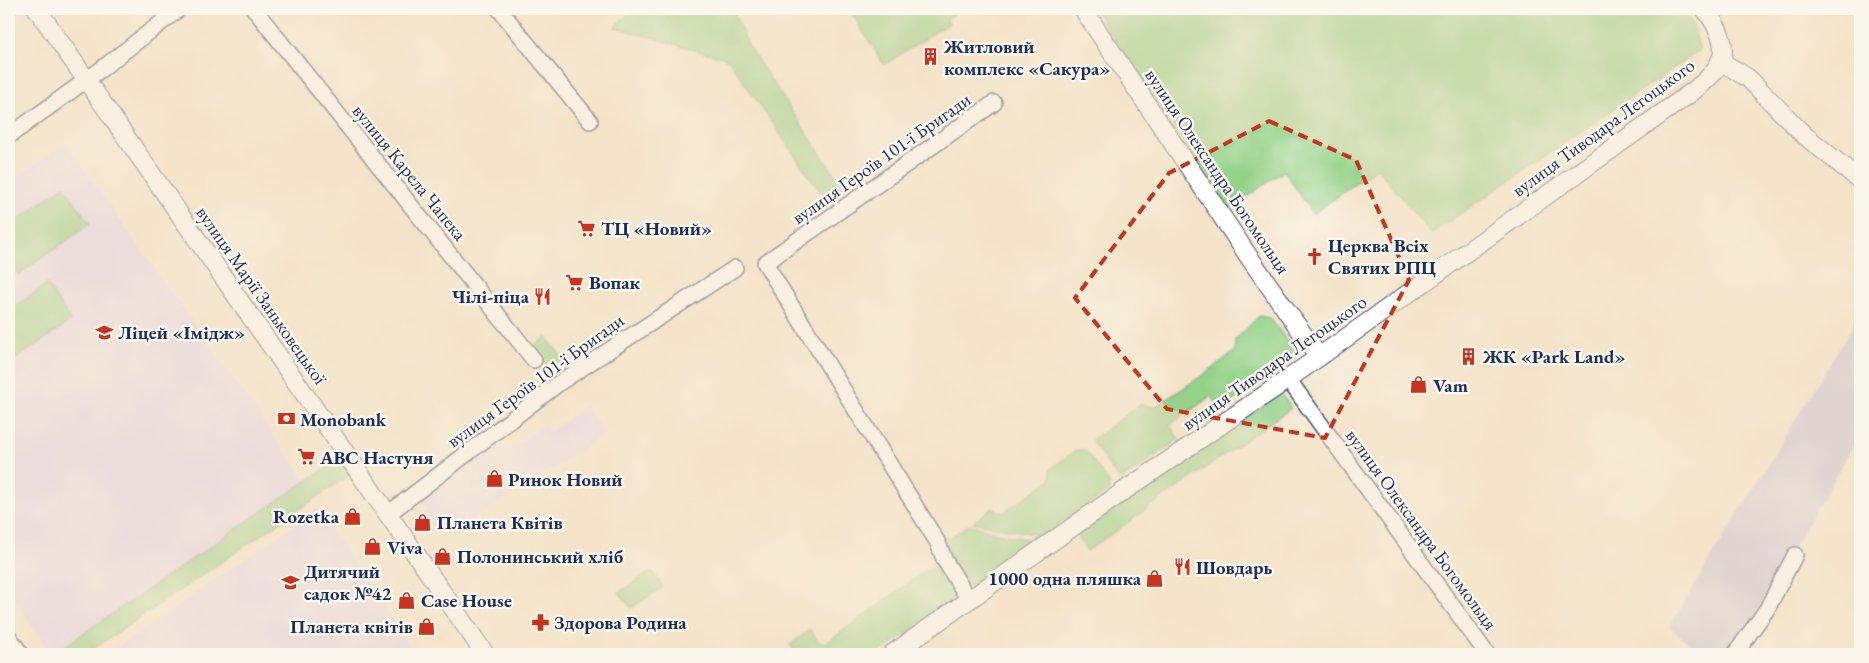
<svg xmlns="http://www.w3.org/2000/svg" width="1869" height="663" viewBox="0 0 1869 663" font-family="'EB Garamond',serif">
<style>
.built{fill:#e3d3f2}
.industrial{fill:#c6c0da}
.green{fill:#93d288;stroke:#578073}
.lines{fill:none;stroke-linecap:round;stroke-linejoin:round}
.minor-casing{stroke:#3c4a6e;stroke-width:18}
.tertiary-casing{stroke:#3c4a6e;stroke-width:20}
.minor{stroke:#fff;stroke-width:15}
.tertiary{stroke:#fff;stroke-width:18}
.marked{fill:none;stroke:#c8321e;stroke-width:4;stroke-dasharray:10 6;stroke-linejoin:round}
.labels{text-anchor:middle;stroke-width:5;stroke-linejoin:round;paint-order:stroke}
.poi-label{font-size:19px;font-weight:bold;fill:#1b2f5e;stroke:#fbf7ec;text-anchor:start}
.street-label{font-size:19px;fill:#1b2f5e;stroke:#fbf7ec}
</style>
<rect width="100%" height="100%" fill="#fbf7ec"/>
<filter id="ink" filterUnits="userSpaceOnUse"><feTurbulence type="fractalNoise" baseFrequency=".02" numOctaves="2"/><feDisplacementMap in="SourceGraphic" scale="10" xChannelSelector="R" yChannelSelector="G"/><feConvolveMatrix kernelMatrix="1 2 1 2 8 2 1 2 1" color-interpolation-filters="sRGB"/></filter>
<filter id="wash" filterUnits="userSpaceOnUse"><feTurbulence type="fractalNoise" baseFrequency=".0096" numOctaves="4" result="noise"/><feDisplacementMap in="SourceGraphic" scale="20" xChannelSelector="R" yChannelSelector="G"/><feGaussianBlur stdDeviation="1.12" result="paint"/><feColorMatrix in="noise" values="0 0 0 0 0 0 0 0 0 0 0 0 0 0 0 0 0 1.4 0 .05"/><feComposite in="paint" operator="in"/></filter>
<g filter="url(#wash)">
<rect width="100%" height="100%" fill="#f4e3c9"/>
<g class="built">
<path d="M65 143 307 482 51 654 9 591V182Z"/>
<path d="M585 406 604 434 447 537 438 522 432 527 422 512 428 507 422 500 480 457 501 438 508 450 544 425 549 432Z"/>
<path d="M317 509 416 654H109Z"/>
</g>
<path class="industrial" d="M1860 314V434L1740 640 1716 654H1703L1669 627Z"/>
<g class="green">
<path d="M634 9H732L749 47 845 190 827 202 728 59 614 27Z"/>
<path d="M849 9H959L960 10 947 19 949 23 884 65Z"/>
<path d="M1094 9H1681L1692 24 1700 50 1431 234 1377 168 1313 214 1284 171 1229 209Z"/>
<path d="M64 186 90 224 18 275 9 262V226Z"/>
<path d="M47 284 71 321 9 364V311Z"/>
<path d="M1259 316 1270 318 1296 352V358L1221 409 1211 396 1170 425 1179 439 1123 479 1118 478 1093 443V439L1141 404 1155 407 1203 375 1235 351V340Z"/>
<path d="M547 337 564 360 550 369 534 346Z"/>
<path d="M1281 393 1291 408 1087 551 1077 536Z"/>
<path d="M1076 450H1085L1110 484 1108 491 1042 536 973 522 993 508 1003 513 1051 479 1050 469Z"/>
<path d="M340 458 351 474 86 654H53Z"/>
<path d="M970 524 997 533 1036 541 972 586 968 585 944 544 945 540Z"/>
<path d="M938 562 955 591 954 600 877 654H797L790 645 810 629 819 642 826 643Z"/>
<path d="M652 571 663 587 631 608 619 592Z"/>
</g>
</g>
<g filter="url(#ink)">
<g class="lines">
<defs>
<g id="minor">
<path d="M254 9 534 360"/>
<path d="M499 9 590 121"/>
<path d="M9 136 100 70 179 9"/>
<path d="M1288 379 1487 654"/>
<path d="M388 514 559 383 735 268"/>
<path d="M969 600 944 559 938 543 765 263 994 103"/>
<path d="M9 637 21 654"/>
<path d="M1735 654 1767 609 1795 555"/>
</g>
<g id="tertiary">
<path d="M37 9 485 654"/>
<path d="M1083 9 1249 257 1319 357"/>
<path d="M1720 61 1748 78 1804 135 1860 180"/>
<path d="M892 654 1121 493 1288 379 1692 92C1728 64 1733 47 1705 9"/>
</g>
</defs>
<use href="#minor" class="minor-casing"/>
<use href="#tertiary" class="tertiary-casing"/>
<use href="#minor" class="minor"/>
<use href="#tertiary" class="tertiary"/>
</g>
</g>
<path d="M0 0H1869V663H0ZM1269 121 1356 160 1409 280 1325 438 1167 409 1075 298 1169 173Z" fill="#f4e3c9" fill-opacity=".55" fill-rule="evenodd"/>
<path class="marked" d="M1269 121 1356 160 1409 280 1325 438 1167 409 1075 298 1169 173Z"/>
<defs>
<symbol id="building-bare" viewBox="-9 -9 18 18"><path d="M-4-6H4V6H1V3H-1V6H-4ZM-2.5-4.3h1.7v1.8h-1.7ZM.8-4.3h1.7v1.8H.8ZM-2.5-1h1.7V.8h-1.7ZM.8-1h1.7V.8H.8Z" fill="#c8321e" stroke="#fbf7ec" stroke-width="2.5" paint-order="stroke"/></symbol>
<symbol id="supermarket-bare" viewBox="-9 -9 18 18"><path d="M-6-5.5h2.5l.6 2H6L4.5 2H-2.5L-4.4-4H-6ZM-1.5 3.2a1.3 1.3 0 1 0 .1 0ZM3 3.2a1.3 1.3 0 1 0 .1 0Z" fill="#c8321e" stroke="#fbf7ec" stroke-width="2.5" paint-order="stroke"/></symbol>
<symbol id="church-bare" viewBox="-9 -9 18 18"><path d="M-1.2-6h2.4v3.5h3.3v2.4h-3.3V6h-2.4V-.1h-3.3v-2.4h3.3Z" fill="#c8321e" stroke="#fbf7ec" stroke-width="2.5" paint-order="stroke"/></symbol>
<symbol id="restaurant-bare" viewBox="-9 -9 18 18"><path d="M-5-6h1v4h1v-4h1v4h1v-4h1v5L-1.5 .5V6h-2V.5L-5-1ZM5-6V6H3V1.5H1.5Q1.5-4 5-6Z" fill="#c8321e" stroke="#fbf7ec" stroke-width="2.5" paint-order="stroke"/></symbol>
<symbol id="school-bare" viewBox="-9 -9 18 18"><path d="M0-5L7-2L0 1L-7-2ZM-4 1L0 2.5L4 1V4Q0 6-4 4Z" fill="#c8321e" stroke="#fbf7ec" stroke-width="2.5" paint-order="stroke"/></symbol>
<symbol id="shop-bare" viewBox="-9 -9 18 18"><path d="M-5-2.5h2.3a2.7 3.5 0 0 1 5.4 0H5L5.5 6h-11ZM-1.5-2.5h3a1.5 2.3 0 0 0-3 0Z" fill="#c8321e" stroke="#fbf7ec" stroke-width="2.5" paint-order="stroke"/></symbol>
<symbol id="bank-bare" viewBox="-9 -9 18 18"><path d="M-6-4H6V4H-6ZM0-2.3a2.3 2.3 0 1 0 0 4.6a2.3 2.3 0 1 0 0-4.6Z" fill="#c8321e" stroke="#fbf7ec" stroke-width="2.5" paint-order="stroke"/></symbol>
<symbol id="pharmacy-bare" viewBox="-9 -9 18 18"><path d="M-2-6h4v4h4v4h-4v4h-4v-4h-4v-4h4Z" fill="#c8321e" stroke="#fbf7ec" stroke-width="2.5" paint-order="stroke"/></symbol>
</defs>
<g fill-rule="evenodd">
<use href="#building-bare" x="918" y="44" width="25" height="25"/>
<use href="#supermarket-bare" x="574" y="216" width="25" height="25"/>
<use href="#church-bare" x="1302" y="244" width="25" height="25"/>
<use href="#supermarket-bare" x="562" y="270" width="25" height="25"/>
<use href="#restaurant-bare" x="530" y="284" width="25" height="25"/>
<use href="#school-bare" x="92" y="320" width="25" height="25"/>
<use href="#building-bare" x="1456" y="344" width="25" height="25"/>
<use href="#shop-bare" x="1406" y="372" width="25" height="25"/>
<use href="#bank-bare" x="274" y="406" width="25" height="25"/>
<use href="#supermarket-bare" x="294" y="444" width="25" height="25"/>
<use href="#shop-bare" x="482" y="466" width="25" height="25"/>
<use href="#shop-bare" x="340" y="504" width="25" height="25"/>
<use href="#shop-bare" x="410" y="510" width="25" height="25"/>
<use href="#shop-bare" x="360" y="534" width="25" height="25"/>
<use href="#shop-bare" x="430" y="544" width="25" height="25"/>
<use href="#restaurant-bare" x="1170" y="554" width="25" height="25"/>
<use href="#shop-bare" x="1142" y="566" width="25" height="25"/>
<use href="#school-bare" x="278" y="570" width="25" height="25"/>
<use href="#shop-bare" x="394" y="588" width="25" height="25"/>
<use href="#pharmacy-bare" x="528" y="610" width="25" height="25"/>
<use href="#shop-bare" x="414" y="614" width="25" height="25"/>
</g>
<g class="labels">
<g class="poi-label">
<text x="944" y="53">Житловий<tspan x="944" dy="22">комплекс «Сакура»</tspan></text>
<text x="601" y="235">ТЦ «Новий»</text>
<text x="1328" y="252">Церква Всіх<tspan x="1328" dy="22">Святих РПЦ</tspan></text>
<text x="589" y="289">Вопак</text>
<text x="529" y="303" text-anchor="end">Чілі-піца</text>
<text x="118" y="339">Ліцей «Імідж»</text>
<text x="1483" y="363">ЖК «Park Land»</text>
<text x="1433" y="392">Vam</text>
<text x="300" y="426">Monobank</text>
<text x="320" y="464">ABC Настуня</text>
<text x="508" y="486">Ринок Новий</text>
<text x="339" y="523" text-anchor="end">Rozetka</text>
<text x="437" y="529">Планета Квітів</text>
<text x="387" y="554">Viva</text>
<text x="457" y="563">Полонинський хліб</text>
<text x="1196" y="574">Шовдарь</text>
<text x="304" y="578">Дитячий<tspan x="304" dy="22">садок №42</tspan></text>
<text x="1141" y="585" text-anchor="end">1000 одна пляшка</text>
<text x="421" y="607">Case House</text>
<text x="554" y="629">Здорова Родина</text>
<text x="413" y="633" text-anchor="end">Планета квітів</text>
</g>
<g class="street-label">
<text transform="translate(1603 127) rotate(-36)" y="7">вулиця Тиводара Легоцького</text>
<text transform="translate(881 158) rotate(-35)" y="7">вулиця Героїв 101-ї Бригади</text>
<text transform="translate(1218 171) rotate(56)" y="7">вулиця Олександра Богомольця</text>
<text transform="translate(410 172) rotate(51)" y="7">вулиця Карела Чапека</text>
<text transform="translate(262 295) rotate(55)" y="7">вулиця Марії Заньковецької</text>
<text transform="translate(1274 362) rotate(-35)" y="7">вулиця Тиводара Легоцького</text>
<text transform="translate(535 380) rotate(-36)" y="7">вулиця Героїв 101-ї Бригади</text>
<text transform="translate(1422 529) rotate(54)" y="7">вулиця Олександра Богомольця</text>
</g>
</g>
<rect width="1869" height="663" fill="none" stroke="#fbf7ec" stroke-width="30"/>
</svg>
